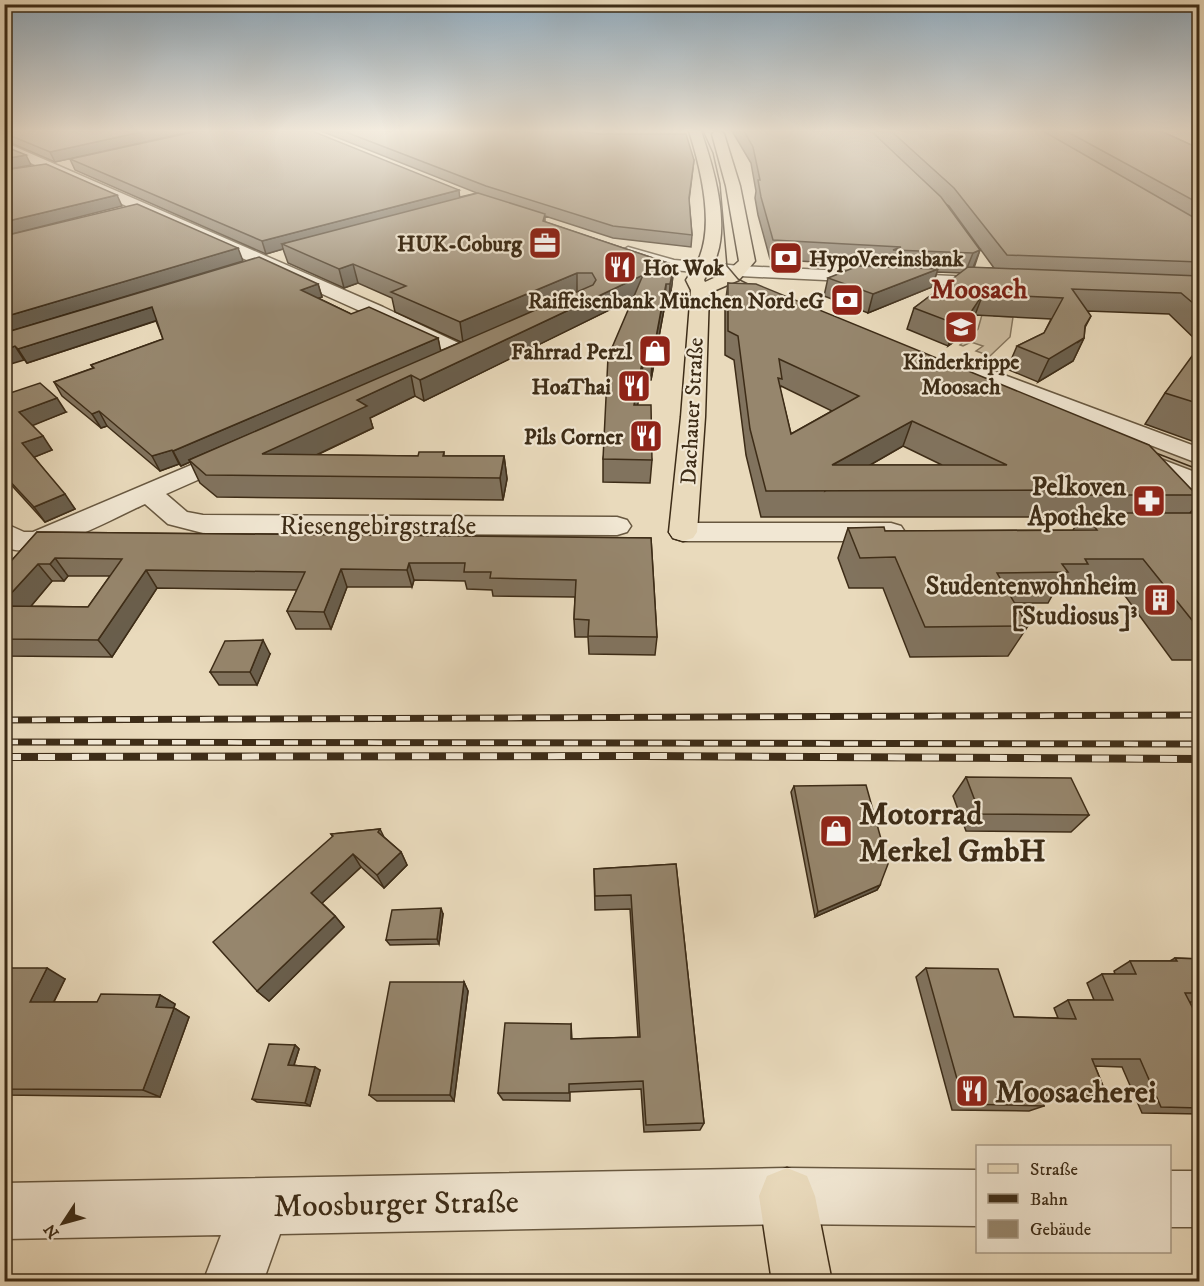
<svg xmlns="http://www.w3.org/2000/svg" width="1204" height="1286" viewBox="0 0 1204 1286" font-family="'IM FELL DW Pica',serif">
<style>
.green{fill:#ccbca0;stroke:#84745c;stroke-width:1.5}
.lines{fill:none;stroke-linecap:round;stroke-linejoin:round}
.minor-casing{stroke:#685840;stroke-width:3}
.major-casing{stroke:#3d2c17;stroke-width:3}
.minor{fill:#f1e7d3;fill-rule:evenodd}
.major{fill:#e9dabc;fill-rule:evenodd}
.tram{stroke:#3d2c17;stroke-width:1.5}
.rail-far1-casing{stroke:#3d2c17;stroke-width:7}
.rail-casing{stroke:#3d2c17;stroke-width:8}
.rail-far1{stroke:#f1e7d3;stroke-width:4.5;stroke-dasharray:14;stroke-linecap:butt}
.rail{stroke:#f1e7d3;stroke-width:6;stroke-dasharray:17;stroke-linecap:butt}
.wall{fill:#81735e;stroke:#3d2c17;stroke-width:1.5;fill-rule:evenodd}
.shaded-wall{fill:#695e4c;stroke:#3d2c17;stroke-width:1.5}
.building{fill:#96866d;stroke:#3d2c17;stroke-width:1.5;fill-rule:evenodd}
.labels{text-anchor:middle;stroke-width:4.5;stroke-linejoin:round;paint-order:stroke}
.far-poi-label{font-size:22px;font-weight:bold;fill:#3d2c17;stroke:#f1e7d3;text-anchor:end}
.far-street-label{font-size:22px;fill:#3d2c17;stroke:#f1e7d3}
.poi-label{font-size:26px;font-weight:bold;fill:#3d2c17;stroke:#f1e7d3;text-anchor:end}
.street-label{font-size:26px;fill:#3d2c17;stroke:#f1e7d3}
.far-district-label{font-size:27px;font-weight:bold;fill:#7a1f14;stroke:#f1e7d3}
.near-poi-label{font-size:32px;font-weight:bold;fill:#3d2c17;stroke:#f1e7d3;text-anchor:start}
.near-street-label{font-size:32px;fill:#3d2c17;stroke:#f1e7d3}
</style>
<rect width="100%" height="100%" fill="#e9dabc"/>
<filter id="stains"><feTurbulence type="fractalNoise" baseFrequency=".00333" numOctaves="4"/><feColorMatrix values="0 0 0 0 .2 0 0 0 0 .09 0 0 0 0 .02 0 0 0 .5 -.17"/></filter>
<radialGradient id="worn" r=".72"><stop offset=".6" stop-color="#630" stop-opacity="0"/><stop offset="1" stop-color="#630" stop-opacity=".3"/></radialGradient>
<g class="green">
<path d="M983 311 991 312 994 316 1013 317 1010 337 990 356 976 351 983 346 971 342 963 346 960 345 978 329Z"/>
<path d="M961 372 1199 461V481Z"/>
</g>
<g class="lines">
<defs>
<g id="minor">
<path d="M4 142 383 307 471 349 474 353 471 357 464 359 457 357 369 315 4 151Z"/>
<path d="M628 247 674 260 740 266 994 278 1000 279 1003 283 1000 287 994 288 740 276 673 270 622 256 620 252Z"/>
<path d="M964 360 1200 448V464L962 373C950 376 953 385 936 381L933 376 943 364Z"/>
<path d="M236 446 245 449 249 454 245 459 166 494 187 512 203 515 617 517 627 520 631 526 627 532 617 535 203 533 168 524 145 504C115 517 32 565 4 546V523L24 532H33Z"/>
<path d="M1137 450 1200 474V492L1128 463 1124 458 1128 453Z"/>
<path d="M683 523H891L901 526 905 532 901 538 891 541H683L673 538 669 532 673 526Z"/>
<path d="M787 1168 978 1170V1226L787 1224 280 1234 263 1282H203L221 1235 4 1239V1183Z"/>
<rect x="1170" y="1171" width="30" height="56"/>
</g>
<g id="major">
<path d="M689 131H701C713 166 729 219 717 255 714 264 708 272 704 280L705 282 727 272 739 261 726 186 712 134 714 132 721 131 724 134 740 186 755 261 739 280 709 293 705 417 697 532 693 538 683 541 673 538 669 532 681 417 691 290 686 280C691 272 697 264 700 256 714 220 700 166 689 131Z"/>
<path d="M787 1168 807 1176 815 1196 832 1282H772L759 1196 767 1176Z"/>
</g>
</defs>
<use href="#minor" class="minor-casing"/>
<use href="#major" class="major-casing"/>
<use href="#minor" class="minor"/>
<use href="#major" class="major"/>
<g class="tram">
<path d="M703 131 713 153 720 184 727 266 738 279 760 290"/>
<path d="M1143 448 1200 470"/>
</g>
<defs>
<g id="rail-far1">
<path d="M4 720 1200 715"/>
<path d="M4 742 1200 744"/>
</g>
<path id="rail" d="M4 757 644 756 1200 759"/>
</defs>
<use href="#rail-far1" class="rail-far1-casing"/>
<use href="#rail" class="rail-casing"/>
<use href="#rail-far1" class="rail-far1"/>
<use href="#rail" class="rail"/>
</g>
<g class="wall">
<path d="M4 131H194L55 162 4 140Z"/>
<path d="M321 131H576L694 160 689 201 692 235 691 247 613 238 545 216V222L674 265 672 284 669 304H665L651 380H642L637 405 652 460 650 483 603 482V459L633 298 424 401 415 396 370 418 373 428 317 455 418 456 444 452V456H504L507 479 503 500 217 497 200 483 190 462 181 466 179 464 160 471 107 426 101 428 62 396 54 382 93 368 91 365 163 339 156 321 27 363 4 333 318 284 322 297 318 298 351 314 438 338 440 351 461 342 395 312 392 298 358 283 344 288 288 263 283 249 266 254 75 170 70 159 460 197 477 193Z"/>
<path d="M732 131H1161L1200 149V344L1169 314 1087 311 1085 328 1084 338 1073 361 1038 382 1007 369 1017 346 1044 333 1051 319 975 315 961 337 948 346 907 329 914 308 961 273 937 272 932 287 868 313 824 296 828 278 888 267 770 259 758 215 755 198 756 191 751 163ZM946 204 949 206 994 268H974L980 250Z"/>
<path d="M728 283 1200 493V501L1190 513H1200V660H1172L1120 589 1071 590 1068 594H1053L1048 603H1015L1028 626 1008 656 910 657 883 588H849L838 558 848 528 885 531 1073 530 1079 521H1049L1046 517H761L746 455 734 360 725 355V305ZM781 386 832 411 791 434 780 389ZM903 446 942 465H870Z"/>
<path d="M1200 354V444L1145 424 1165 393Z"/>
<path d="M4 395 66 412 32 425 52 450 34 457 75 509 45 522 4 477Z"/>
<path d="M37 532 651 538 657 637 655 655 589 654 588 637H575L574 619 575 597 493 596 492 590 467 589 465 581 414 580 412 587H347L331 629H296L287 611 297 590 157 588 112 657 4 656V569ZM68 576H110L88 607 31 606 52 581H64Z"/>
<path d="M270 654 257 685H219L210 672Z"/>
<path d="M966 777 1089 815 1071 832 966 831 953 796Z"/>
<path d="M794 786 880 885 877 890 815 917 791 792Z"/>
<path d="M380 829 384 837 401 852 407 865 384 888 361 867 322 903 335 916 344 927 269 1001 257 991 333 837 331 834Z"/>
<path d="M676 864 704 1123 700 1130 644 1132 641 1089 570 1092V1101L503 1100 498 1093 571 1024 572 1039 638 1037 630 909 595 910 594 869Z"/>
<path d="M443 914 439 944 390 945 386 940Z"/>
<path d="M1175 958 1200 959V1002H1190L1200 1022V1114L1142 1113 1122 1067 1095 1066 1107 1096 1090 1102 1043 1101 1044 1106 1029 1111 952 1110 916 977 926 968 1014 1017 1058 1018 1054 1008 1068 1000H1094L1087 983 1102 974H1115L1114 971 1130 961H1170Z"/>
<path d="M4 968 65 979 54 1002H97L160 995 175 1004 174 1008 189 1017 160 1097 4 1095Z"/>
<path d="M464 982 468 991 454 1101H377L369 1095Z"/>
<path d="M295 1045 299 1049 294 1065 320 1070 310 1106 257 1102 252 1099Z"/>
</g>
<g class="shaded-wall">
<path d="M146 131H194L55 162 50 152Z"/>
<path d="M26 155 31 165 4 170V159Z"/>
<path d="M459 190 460 201 282 244 283 249 266 254 262 241Z"/>
<path d="M117 195 122 206 4 236V222Z"/>
<path d="M238 248 243 261 4 333V317Z"/>
<path d="M980 250 972 270 965 273 973 253Z"/>
<path d="M353 264 358 283 344 288 339 269Z"/>
<path d="M674 265 672 284 669 304 670 284Z"/>
<path d="M938 269 932 287 868 313 873 294Z"/>
<path d="M577 273V292L463 343 460 322Z"/>
<path d="M643 275 642 294 424 401 420 380Z"/>
<path d="M318 284 322 297 305 303 301 290Z"/>
<path d="M666 284 665 304 651 380 652 359Z"/>
<path d="M983 294 975 315 961 337 948 346 956 324Z"/>
<path d="M152 307 158 320 27 363 18 349Z"/>
<path d="M1091 316 1077 343 1084 338 1073 361 1038 382 1049 359Z"/>
<path d="M438 338 441 352 189 460 190 462 181 466 173 451Z"/>
<path d="M15 346 24 360 4 366V350Z"/>
<path d="M643 358 642 380 634 427V405Z"/>
<path d="M411 375 415 396 370 418 373 428 274 475 262 454 357 400Z"/>
<path d="M57 398 66 412 29 427 19 412Z"/>
<path d="M99 411 107 426 101 428 92 414Z"/>
<path d="M912 421 903 446 825 491 832 465Z"/>
<path d="M43 436 52 450 32 458 22 443Z"/>
<path d="M172 450 179 464 160 471 152 456Z"/>
<path d="M504 456 507 479 503 500 500 478Z"/>
<path d="M65 494 75 509 45 522 34 507Z"/>
<path d="M55 558 68 576 64 581 50 564Z"/>
<path d="M409 563 414 580 412 587 407 570Z"/>
<path d="M38 564 52 581 16 624 4 611V601Z"/>
<path d="M341 569 347 587 331 629 324 612Z"/>
<path d="M146 570 157 588 112 657 98 640Z"/>
<path d="M263 640 270 654 257 685 250 672Z"/>
<path d="M401 852 407 865 384 888 377 875Z"/>
<path d="M353 854 361 867 320 905 311 893Z"/>
<path d="M880 885 877 890 815 917 818 912Z"/>
<path d="M441 908 443 914 439 944 437 939Z"/>
<path d="M335 916 344 927 269 1001 257 991Z"/>
<path d="M47 968 65 979 49 1011 30 1002Z"/>
<path d="M464 982 468 991 454 1101 450 1095Z"/>
<path d="M160 995 175 1004 171 1017 156 1007Z"/>
<path d="M174 1008 189 1017 160 1097 143 1090Z"/>
<path d="M295 1045 299 1049 293 1068 288 1065Z"/>
<path d="M315 1067 320 1070 310 1106 305 1103Z"/>
</g>
<g class="building">
<path d="M4 131H146L50 152 4 133Z"/>
<path d="M198 131H312L459 190 262 241 70 159Z"/>
<path d="M343 131H576L600 134H686L694 160 689 198 692 235 613 226 486 186Z"/>
<path d="M744 131H871L941 197 980 250 973 253 893 250 901 247 773 240 761 197 758 180H760L753 147Z"/>
<path d="M891 131H1043L1200 221V262L1007 255 954 188Z"/>
<path d="M1066 131H1161L1200 149V204Z"/>
<path d="M4 146 26 155 4 159Z"/>
<path d="M46 164 117 195 4 222V170Z"/>
<path d="M478 193 545 214 543 221 674 265 670 284H666L652 359 643 358 634 405H651L652 460 603 459 608 357 643 275 420 380 411 375 357 400 367 406 262 454 418 456 419 452H444L443 456H504L500 478 206 475 189 460 593 285 596 280 592 273H577L460 322 391 292 406 286 353 264 339 269 282 244Z"/>
<path d="M137 204 238 248 4 317V236Z"/>
<path d="M259 257 318 284 301 290 351 314 369 307 438 338 173 451 172 450 152 456 99 411 92 414 54 382 94 368 91 365 163 339 152 307 18 349 15 346 4 350V333Z"/>
<path d="M858 266 938 269 873 294 828 278Z"/>
<path d="M968 267 1200 276V309L1181 293 1072 289 1091 316 1085 326 1084 338 1049 359 1017 346 1044 333 1063 298 983 294 969 315 956 324 914 308Z"/>
<path d="M728 283 756 284 1149 445 1192 490 1200 493V495H1064L1061 490 766 491 750 429 738 336 728 331ZM779 359 859 396 791 434 778 378 782 379ZM912 421 1007 465H832Z"/>
<path d="M1195 352 1200 354V404L1165 393Z"/>
<path d="M40 383 57 398 19 412 43 436 22 443 65 494 34 507 4 475V395Z"/>
<path d="M1084 513H1200V630L1143 559H1085L1088 564H1062L1068 572 997 573 1028 626 925 627 895 557 860 558 848 528 884 527 885 531 1097 530Z"/>
<path d="M37 532 651 538 657 637 588 636 589 620 574 619 576 580 490 578 491 572H464L465 563H409L407 570 341 569 324 612 287 611 305 572 146 570 98 640 4 639V606L88 607 122 559 55 558 50 564H38L4 601V569Z"/>
<path d="M263 640 250 672H210L225 641Z"/>
<path d="M966 777 1071 778 1089 815 980 814Z"/>
<path d="M866 785 888 864 880 885 818 912 794 786Z"/>
<path d="M380 829 378 832 401 852 377 875 353 854 311 893 335 916 257 991 213 942 333 836 331 834Z"/>
<path d="M676 864 704 1123 646 1125 643 1081 569 1084V1093H498L505 1023 571 1024V1039L640 1037 631 895 595 896 594 869Z"/>
<path d="M441 908 437 939 386 940 392 910Z"/>
<path d="M1175 958 1200 959V993H1185L1200 1022V1108L1161 1107 1140 1059H1092L1107 1096 1041 1095 1044 1106 964 1104 926 968 998 969 1014 1017 1076 1019 1068 1000H1113L1102 974H1136L1130 961H1177Z"/>
<path d="M4 968H47L30 1002H97L101 994 160 995 156 1007 174 1008 143 1090 4 1089Z"/>
<path d="M390 982H464L450 1095H369Z"/>
<path d="M269 1044 295 1045 288 1065 315 1067 305 1103 252 1099Z"/>
</g>
<linearGradient id="sky" x2="0" y2="1"><stop stop-color="#91acc0"/><stop offset="0.42" stop-color="#f5eee1"/><stop offset="1" stop-color="#f5eee1" stop-opacity="0"/></linearGradient>
<rect width="1204" height="311" fill="url(#sky)"/>
<defs>
<symbol id="office-square" viewBox="-11 -11 22 22"><rect x="-9" y="-9" width="18" height="18" rx="4" fill="#8f2418" stroke="#f1e7d3"/><path d="M-6-3h4V-5.5h4V-3h4V5H-6ZM-1-4.5V-3h2v-1.5ZM-6 0V1H6V0Z" fill="#fff"/></symbol>
<symbol id="bank-square" viewBox="-11 -11 22 22"><rect x="-9" y="-9" width="18" height="18" rx="4" fill="#8f2418" stroke="#f1e7d3"/><path d="M-6-4H6V4H-6ZM0-2.3a2.3 2.3 0 1 0 0 4.6a2.3 2.3 0 1 0 0-4.6Z" fill="#fff"/></symbol>
<symbol id="restaurant-square" viewBox="-11 -11 22 22"><rect x="-9" y="-9" width="18" height="18" rx="4" fill="#8f2418" stroke="#f1e7d3"/><path d="M-5-6h1v4h1v-4h1v4h1v-4h1v5L-1.5 .5V6h-2V.5L-5-1ZM5-6V6H3V1.5H1.5Q1.5-4 5-6Z" fill="#fff"/></symbol>
<symbol id="school-square" viewBox="-11 -11 22 22"><rect x="-9" y="-9" width="18" height="18" rx="4" fill="#8f2418" stroke="#f1e7d3"/><path d="M0-5L7-2L0 1L-7-2ZM-4 1L0 2.5L4 1V4Q0 6-4 4Z" fill="#fff"/></symbol>
<symbol id="shop-square" viewBox="-11 -11 22 22"><rect x="-9" y="-9" width="18" height="18" rx="4" fill="#8f2418" stroke="#f1e7d3"/><path d="M-5-2.5h2.3a2.7 3.5 0 0 1 5.4 0H5L5.5 6h-11ZM-1.5-2.5h3a1.5 2.3 0 0 0-3 0Z" fill="#fff"/></symbol>
<symbol id="pharmacy-square" viewBox="-11 -11 22 22"><rect x="-9" y="-9" width="18" height="18" rx="4" fill="#8f2418" stroke="#f1e7d3"/><path d="M-2-6h4v4h4v4h-4v4h-4v-4h-4v-4h4Z" fill="#fff"/></symbol>
<symbol id="building-square" viewBox="-11 -11 22 22"><rect x="-9" y="-9" width="18" height="18" rx="4" fill="#8f2418" stroke="#f1e7d3"/><path d="M-4-6H4V6H1V3H-1V6H-4ZM-2.5-4.3h1.7v1.8h-1.7ZM.8-4.3h1.7v1.8H.8ZM-2.5-1h1.7V.8h-1.7ZM.8-1h1.7V.8H.8Z" fill="#fff"/></symbol>
</defs>
<g fill-rule="evenodd">
<use href="#office-square" x="526" y="224" width="38" height="38"/>
<use href="#bank-square" x="767" y="239" width="38" height="38"/>
<use href="#restaurant-square" x="601" y="248" width="38" height="38"/>
<use href="#bank-square" x="828" y="281" width="38" height="38"/>
<use href="#school-square" x="942" y="308" width="38" height="38"/>
<use href="#shop-square" x="636" y="332" width="38" height="38"/>
<use href="#restaurant-square" x="615" y="367" width="38" height="38"/>
<use href="#restaurant-square" x="627" y="417" width="38" height="38"/>
<use href="#pharmacy-square" x="1130" y="482" width="38" height="38"/>
<use href="#building-square" x="1141" y="581" width="38" height="38"/>
<use href="#shop-square" x="817" y="812" width="38" height="38"/>
<use href="#restaurant-square" x="953" y="1072" width="38" height="38"/>
</g>
<g class="labels">
<g class="far-poi-label">
<text x="522" y="251">HUK-Coburg</text>
<text x="809" y="266" text-anchor="start">HypoVereinsbank</text>
<text x="643" y="275" text-anchor="start">Hot Wok</text>
<text x="824" y="308">Raiffeisenbank München Nord eG</text>
<text x="632" y="359">Fahrrad Perzl</text>
<text x="961" y="369" text-anchor="middle">Kinderkrippe<tspan x="961" dy="25">Moosach</tspan></text>
<text x="611" y="394">HoaThai</text>
<text x="623" y="444">Pils Corner</text>
</g>
<g class="far-street-label">
<text transform="translate(691 411) rotate(-87)" y="8">Dachauer Straße</text>
</g>
<g class="poi-label">
<text x="1126" y="495">Pelkoven<tspan x="1126" dy="30">Apotheke</tspan></text>
<text x="1137" y="594">Studentenwohnheim<tspan x="1137" dy="30">[Studiosus]³</tspan></text>
</g>
<g class="street-label">
<text x="378" y="534">Riesengebirgstraße</text>
</g>
<g class="far-district-label">
<text x="979" y="298">Moosach</text>
</g>
<g class="near-poi-label">
<text x="859" y="824">Motorrad<tspan x="859" dy="37">Merkel GmbH</tspan></text>
<text x="995" y="1102">Moosacherei</text>
</g>
<g class="near-street-label">
<text transform="translate(396 1203) rotate(-1)" y="11">Moosburger Straße</text>
</g>
</g>
<rect width="1204" height="1286" fill="none" stroke="#e9dabc" stroke-width="24"/>
<rect x="6" y="6" width="1192" height="1274" fill="none" stroke="#3d2c17" stroke-width="3"/>
<rect x="12" y="12" width="1180" height="1262" fill="none" stroke="#3d2c17" stroke-width="1.5"/>
<rect x="976" y="1145" width="195" height="108" fill="#f1e7d3" stroke="#a99c88" stroke-width="1.5"/>
<rect x="988" y="1164" width="30" height="9" fill="#e9dabc" stroke="#a99c88" stroke-width="1.5"/>
<text x="1030" y="1175" font-size="18" fill="#3d2c17">Straße</text>
<rect x="988" y="1194" width="30" height="9" fill="#3d2c17" stroke="#a99c88" stroke-width="1.5"/>
<text x="1030" y="1205" font-size="18" fill="#3d2c17">Bahn</text>
<rect x="988" y="1220" width="30" height="18" fill="#96866d" stroke="#a99c88" stroke-width="1.5"/>
<text x="1030" y="1235" font-size="18" fill="#3d2c17">Gebäude</text>
<g transform="translate(63 1223) rotate(234)" stroke="#f1e7d3" stroke-width="4.5" paint-order="stroke">
<path d="M0-4.5L10 22L0 15L-10 22Z" fill="#3d2c17"/>
<text y="-9" font-size="16" font-weight="bold" text-anchor="middle" fill="#3d2c17">N</text>
</g>
<rect width="100%" height="100%" filter="url(#stains)"/>
<rect width="100%" height="100%" fill="url(#worn)"/>
</svg>
